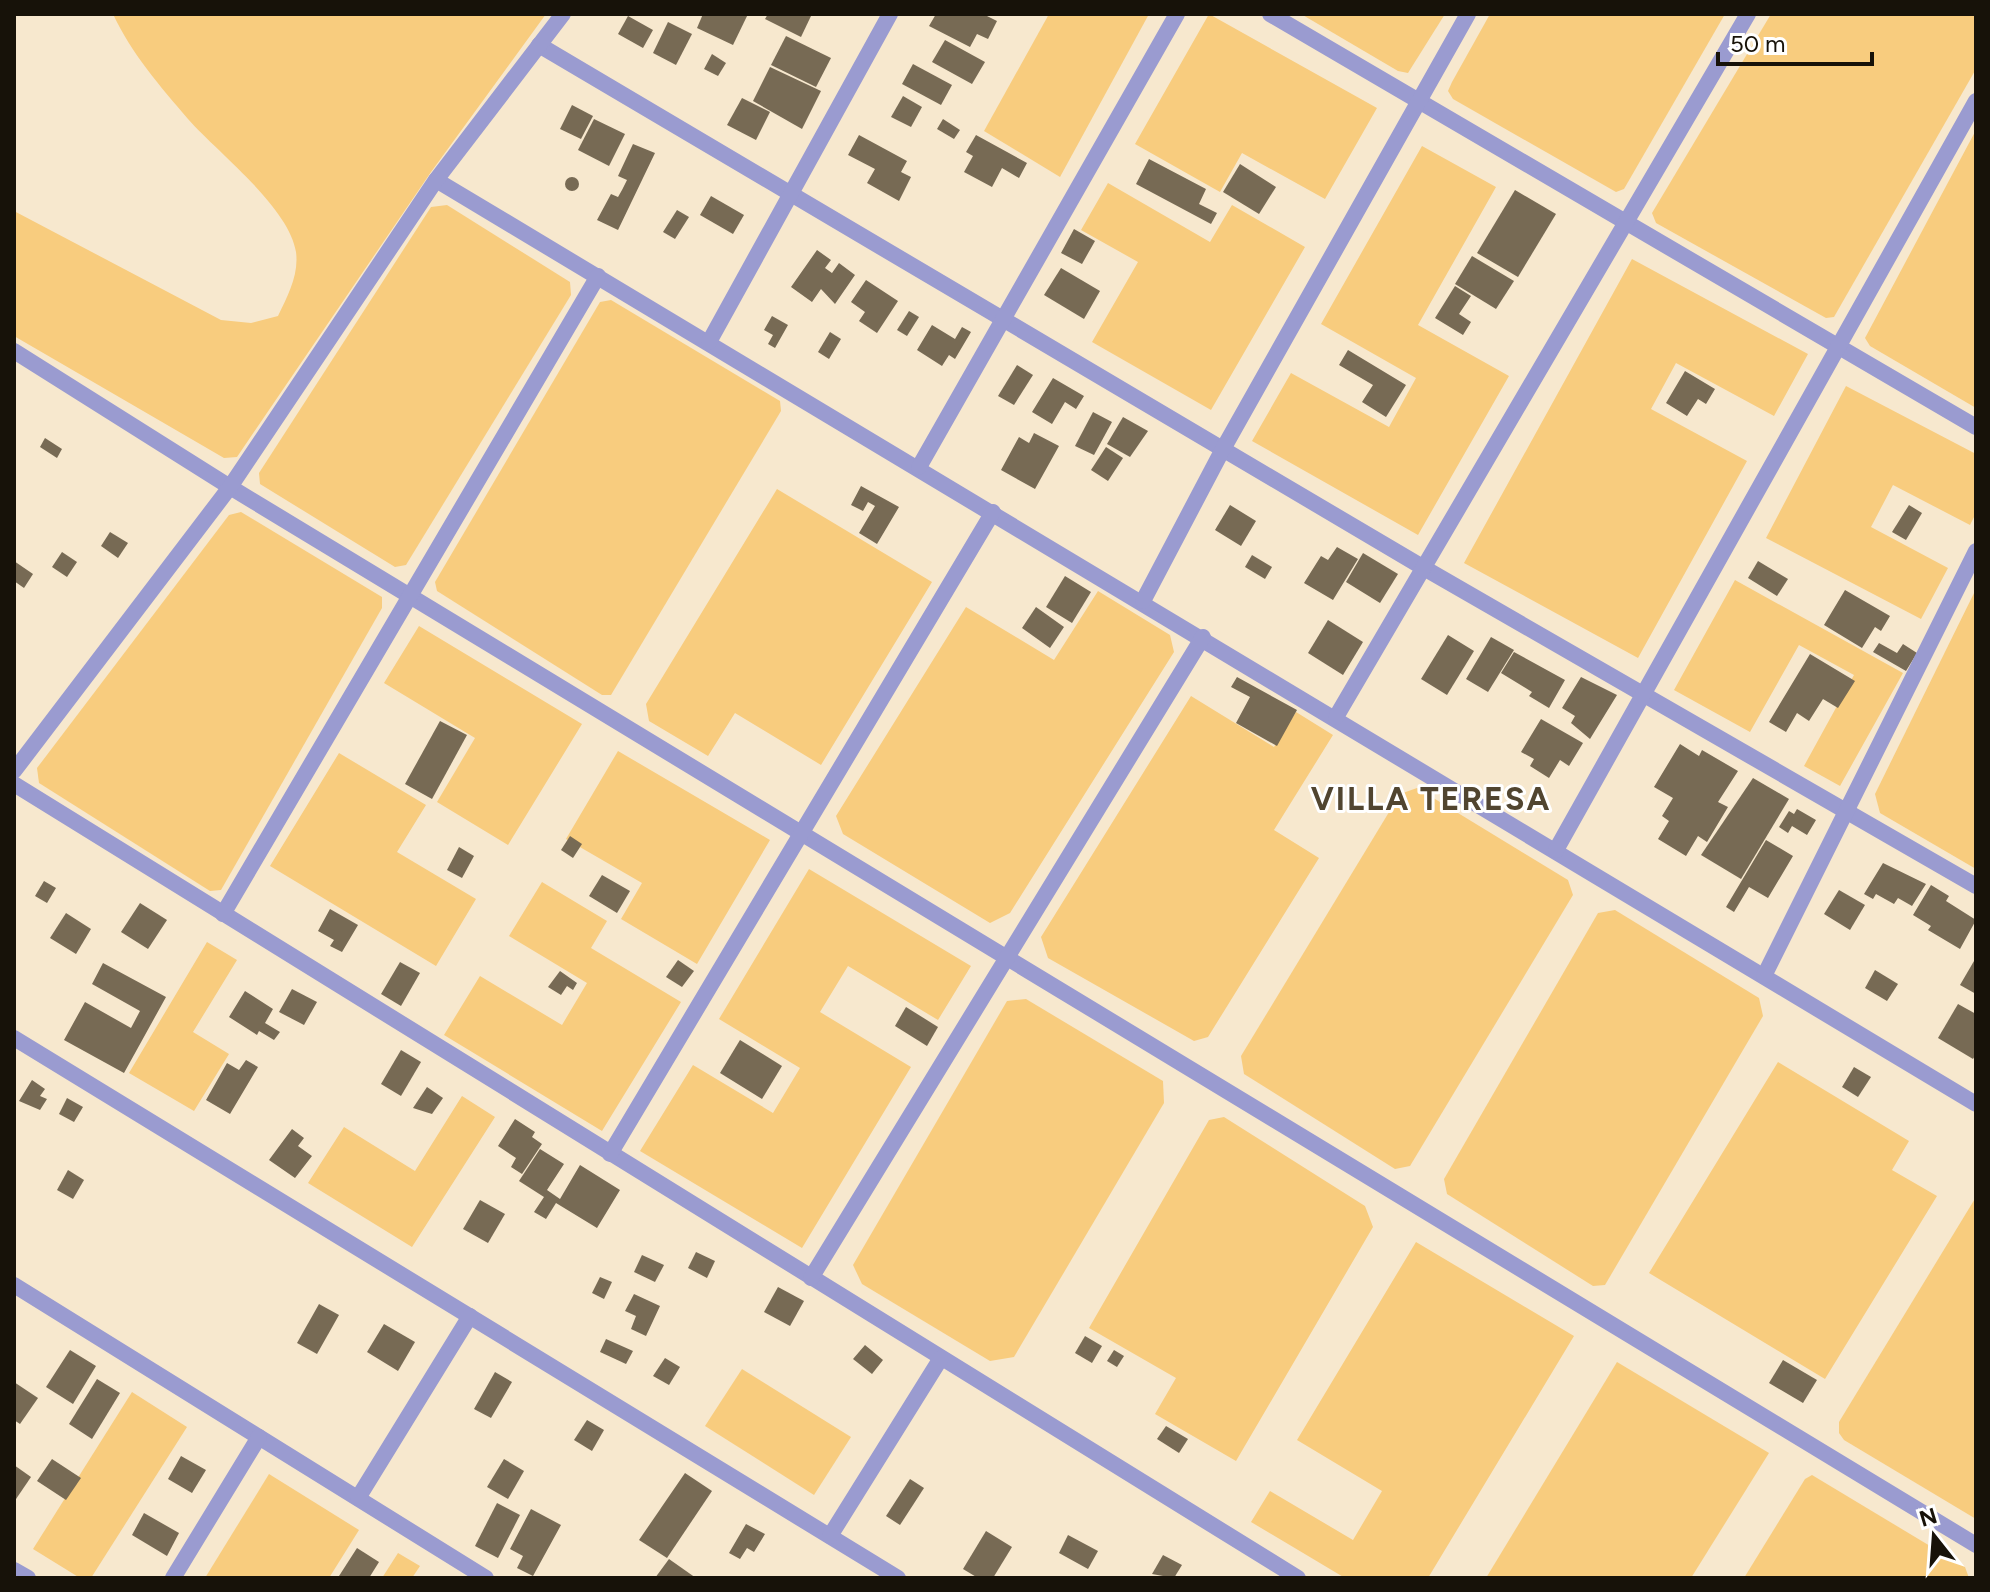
<svg xmlns="http://www.w3.org/2000/svg" width="1990" height="1592" viewBox="0 0 1990 1592" font-family="Figtree,sans-serif">
<style>
.green{fill:#f8cc7e}
.building{fill:#776a54}
.lines{fill:none;stroke-linecap:round;stroke-linejoin:round}
.minor{stroke:#9a9bd0;stroke-width:16}
.labels{text-anchor:middle;stroke-width:6;stroke-linejoin:round;paint-order:stroke}
.district-label{font-size:32px;font-weight:bold;letter-spacing:2px;fill:#514530;stroke:#fff}
</style>
<rect width="100%" height="100%" fill="#f7e8ce"/>
<g class="green">
<path d="M113 14H546L431 172 237 457 224 458 14 336V211L221 320 251 323 278 316C288 295 299 275 296 252 289 207 218 153 188 119 160 86 131 53 113 14Z"/>
<path d="M1049 14H1149L1060 177 984 131Z"/>
<path d="M1209 14 1377 108 1325 199 1242 153 1220 192 1135 144Z"/>
<path d="M1301 14H1445L1408 73 1398 71Z"/>
<path d="M1490 14H1725L1624 189 1616 192 1453 99 1448 91 1452 82Z"/>
<path d="M1771 14H1976V69L1834 317 1826 318 1656 223 1652 213Z"/>
<path d="M1976 130V408L1870 346 1865 338Z"/>
<path d="M1422 146 1496 187 1418 325 1509 376 1418 535 1252 441 1291 373 1389 427 1416 378 1321 324Z"/>
<path d="M1108 183 1210 242 1232 205 1305 247 1211 410 1092 342 1138 262 1081 230Z"/>
<path d="M447 205 570 282 571 295 406 565 395 567 260 484 259 473 431 207Z"/>
<path d="M1632 259 1808 354 1774 416 1676 363 1651 409 1747 461 1638 658 1464 563Z"/>
<path d="M611 300 780 401 781 411 611 695H602L437 591 435 582 600 302Z"/>
<path d="M1846 386 1976 454V513L1970 525 1893 485 1871 527 1948 568 1921 619 1766 538Z"/>
<path d="M777 489 932 582 821 765 735 713 708 756 649 721 646 704Z"/>
<path d="M241 512 382 597V608L221 890 210 891 39 783 37 768 229 515Z"/>
<path d="M1735 580 1903 673 1840 786 1804 766 1854 675 1799 645 1750 732 1674 690Z"/>
<path d="M1976 589V869L1880 813 1875 794Z"/>
<path d="M1098 591 1170 635 1174 652 1010 913 990 923 843 834 836 816 966 607 1054 660Z"/>
<path d="M419 626 582 724 508 845 437 802 475 738 384 683Z"/>
<path d="M1191 696 1274 747 1296 712 1333 735 1274 830 1319 858 1208 1037 1194 1041 1048 958 1041 937Z"/>
<path d="M618 751 770 840 697 964 621 919 642 883 566 839Z"/>
<path d="M339 753 426 805 397 852 476 899 436 966 270 866Z"/>
<path d="M1417 788 1568 880 1573 895 1410 1166 1395 1169 1244 1074 1241 1056 1400 794Z"/>
<path d="M809 869 971 966 938 1020 848 966 820 1012 911 1067 802 1248 640 1151 693 1065 773 1113 800 1068 719 1019Z"/>
<path d="M542 882 607 921 591 948 681 1002 602 1131 444 1035 480 976 562 1025 587 983 509 936Z"/>
<path d="M1615 910 1759 998 1763 1016 1605 1285 1593 1286 1447 1194 1444 1179 1598 913Z"/>
<path d="M207 942 237 960 193 1032 229 1054 194 1111 129 1073Z"/>
<path d="M1026 999 1163 1081 1164 1103 1014 1357 990 1361 862 1284 853 1265 1007 1001Z"/>
<path d="M1778 1062 1909 1141 1892 1170 1937 1196 1825 1379 1649 1273Z"/>
<path d="M462 1096 495 1117 412 1247 308 1183 344 1127 415 1171Z"/>
<path d="M1224 1117 1365 1206 1373 1227 1236 1461 1155 1414 1176 1378 1089 1328 1209 1120Z"/>
<path d="M1976 1197V1519L1844 1440 1839 1433V1422Z"/>
<path d="M1416 1242 1574 1336 1428 1578H1345L1251 1522 1270 1491 1353 1540 1382 1491 1297 1440Z"/>
<path d="M1617 1362 1769 1453 1691 1578H1486Z"/>
<path d="M742 1369 851 1437 814 1495 705 1426Z"/>
<path d="M132 1392 187 1427 91 1578H80L33 1549Z"/>
<path d="M269 1474 359 1530 329 1578H205Z"/>
<path d="M1812 1475 1965 1567 1969 1578H1744L1805 1479Z"/>
<path d="M398 1553 420 1566 412 1578H382Z"/>
</g>
<g class="building">
<path d="M703 14H748L733 45 697 28Z"/>
<path d="M768 14H808L811 16 801 37 765 19Z"/>
<path d="M936 14H983L997 21 988 39 977 34 970 47 929 26Z"/>
<path d="M628 16 653 30 643 48 618 34Z"/>
<path d="M668 22 692 34 676 65 653 53Z"/>
<path d="M786 36 831 58 816 87 771 65Z"/>
<path d="M945 40 985 62 972 84 932 62Z"/>
<path d="M712 54 726 63 718 76 704 69Z"/>
<path d="M913 64 952 85 941 105 902 84Z"/>
<path d="M770 67 821 91 802 129 753 101Z"/>
<path d="M903 96 922 107 911 127 891 117Z"/>
<path d="M742 98 770 112 756 140 727 125Z"/>
<path d="M572 105 593 116 581 139 560 129Z"/>
<path d="M594 119 625 134 609 166 578 150Z"/>
<path d="M943 119 960 130 954 139 937 129Z"/>
<path d="M859 135 907 161 901 172 911 177 899 201 867 183 875 169 848 155Z"/>
<path d="M976 135 1027 163 1019 178 1002 168 992 187 964 172 973 156 966 152Z"/>
<path d="M633 144 655 153 618 230 597 220 611 194 618 197 622 190 627 180 618 176Z"/>
<path d="M1149 159 1206 189 1199 204 1217 213 1211 224 1136 184Z"/>
<path d="M1240 164 1276 187 1259 214 1223 192Z"/>
<circle cx="572" cy="184" r="7"/>
<path d="M1515 190 1556 214 1518 277 1477 253Z"/>
<path d="M711 196 744 215 733 234 700 215Z"/>
<path d="M677 210 689 217 675 239 663 232Z"/>
<path d="M1074 229 1095 241 1082 264 1061 253Z"/>
<path d="M817 250 831 260 825 268 832 273 839 263 855 275 835 304 821 289 812 302 791 287Z"/>
<path d="M1472 256 1514 281 1496 309 1455 284Z"/>
<path d="M1061 268 1100 291 1084 319 1044 295Z"/>
<path d="M866 280 898 301 877 333 859 321 865 312 851 302Z"/>
<path d="M1455 286 1471 296 1459 314 1471 322 1463 335 1435 318Z"/>
<path d="M909 311 919 317 907 336 897 330Z"/>
<path d="M772 316 788 325 775 348 768 344 773 335 764 330Z"/>
<path d="M932 325 955 339 962 327 971 332 955 359 949 355 942 366 917 350Z"/>
<path d="M830 332 841 339 829 359 818 352Z"/>
<path d="M1348 350 1406 385 1386 417 1362 402 1373 385 1339 365Z"/>
<path d="M1017 365 1033 375 1014 405 998 396Z"/>
<path d="M1685 371 1715 389 1706 404 1698 399 1687 416 1666 403Z"/>
<path d="M1053 378 1084 396 1076 409 1065 402 1052 424 1032 412Z"/>
<path d="M1093 412 1112 422 1094 455 1075 446Z"/>
<path d="M1123 417 1148 431 1130 457 1107 444Z"/>
<path d="M1034 433 1059 446 1035 489 1001 470 1019 437 1029 443Z"/>
<path d="M45 438 62 449 57 458 40 447Z"/>
<path d="M1106 447 1123 458 1108 481 1091 470Z"/>
<path d="M861 486 899 507 877 544 859 533 875 506 868 502 863 511 851 505Z"/>
<path d="M1230 505 1256 521 1241 546 1215 530Z"/>
<path d="M1909 505 1922 513 1906 540 1892 532Z"/>
<path d="M110 532 128 543 118 558 101 546Z"/>
<path d="M1337 547 1358 559 1333 600 1304 583 1321 556 1328 560Z"/>
<path d="M62 552 77 562 67 577 52 567Z"/>
<path d="M1363 553 1398 574 1380 603 1346 582Z"/>
<path d="M1252 555 1272 567 1265 579 1245 567Z"/>
<path d="M14 561 33 574 24 588 14 581Z"/>
<path d="M1758 561 1788 579 1777 596 1748 578Z"/>
<path d="M1065 576 1091 592 1072 623 1046 607Z"/>
<path d="M1845 590 1890 616 1881 631 1875 627 1862 648 1824 625Z"/>
<path d="M1036 607 1064 627 1050 648 1022 628Z"/>
<path d="M1328 620 1363 642 1343 675 1308 653Z"/>
<path d="M1448 635 1474 651 1447 695 1421 679Z"/>
<path d="M1491 637 1514 650 1488 692 1466 679Z"/>
<path d="M1879 643 1897 653 1903 644 1917 653 1906 671 1873 652Z"/>
<path d="M1514 652 1565 680 1549 708 1529 696 1532 692 1501 673Z"/>
<path d="M1810 654 1855 681 1838 708 1823 699 1809 721 1797 713 1786 732 1769 722Z"/>
<path d="M1237 677 1297 710 1277 746 1236 723 1250 697 1231 687Z"/>
<path d="M1581 677 1617 695 1590 739 1571 723 1575 716 1562 708Z"/>
<path d="M1541 719 1583 743 1569 766 1560 760 1549 778 1530 766 1534 759 1521 752Z"/>
<path d="M440 721 467 735 432 799 405 784Z"/>
<path d="M1680 744 1699 756 1702 750 1738 771 1718 802 1728 807 1707 842 1698 836 1686 856 1658 839 1669 821 1662 816 1673 798 1654 787Z"/>
<path d="M1753 778 1789 799 1741 879 1701 855Z"/>
<path d="M1797 809 1816 820 1807 835 1792 826 1788 833 1779 827 1789 811 1794 814Z"/>
<path d="M570 836 582 844 573 858 561 850Z"/>
<path d="M1766 840 1793 856 1768 898 1749 887 1734 912 1726 907Z"/>
<path d="M459 847 474 856 462 878 447 870Z"/>
<path d="M1883 863 1926 884 1912 906 1898 898 1894 904 1876 894 1873 899 1864 894Z"/>
<path d="M602 875 630 891 617 913 589 896Z"/>
<path d="M44 881 56 888 47 903 35 896Z"/>
<path d="M1931 885 1949 896 1946 901 1976 920 1960 949 1928 930 1931 926 1913 915Z"/>
<path d="M1839 890 1865 905 1850 930 1824 914Z"/>
<path d="M140 903 167 920 148 949 121 932Z"/>
<path d="M330 909 358 925 342 952 330 946 334 940 318 931Z"/>
<path d="M66 913 91 929 76 954 50 938Z"/>
<path d="M678 960 694 971 682 987 666 977Z"/>
<path d="M1974 961 1976 962V994L1960 985Z"/>
<path d="M400 962 420 973 401 1006 381 994Z"/>
<path d="M103 963 166 997 124 1073 64 1040 85 1002 131 1028 140 1011 92 984Z"/>
<path d="M1875 970 1898 984 1887 1001 1865 988Z"/>
<path d="M560 971 577 983 573 990 567 986 561 995 548 987Z"/>
<path d="M292 989 317 1002 304 1025 279 1012Z"/>
<path d="M245 991 273 1009 265 1023 280 1032 274 1040 259 1031 257 1035 229 1017Z"/>
<path d="M1958 1004 1976 1014V1054L1973 1059 1938 1038Z"/>
<path d="M906 1007 938 1027 927 1046 895 1026Z"/>
<path d="M740 1040 782 1066 762 1099 720 1073Z"/>
<path d="M401 1050 421 1062 401 1096 381 1084Z"/>
<path d="M246 1060 258 1067 230 1114 206 1100 227 1063 239 1070Z"/>
<path d="M1854 1067 1871 1077 1858 1097 1842 1087Z"/>
<path d="M32 1080 45 1089 40 1096 47 1099 40 1110 19 1101Z"/>
<path d="M427 1087 443 1098 432 1114 413 1108Z"/>
<path d="M67 1098 83 1107 74 1122 59 1114Z"/>
<path d="M515 1119 535 1132 532 1137 542 1144 522 1174 511 1167 516 1158 498 1146Z"/>
<path d="M292 1129 304 1138 298 1146 312 1156 295 1178 269 1160Z"/>
<path d="M540 1149 564 1164 547 1190 560 1199 580 1165 620 1190 597 1228 556 1203 546 1219 534 1212 544 1197 519 1181Z"/>
<path d="M68 1170 84 1180 73 1199 57 1190Z"/>
<path d="M480 1200 505 1214 488 1243 463 1229Z"/>
<path d="M696 1252 715 1261 707 1278 688 1268Z"/>
<path d="M642 1255 664 1265 655 1282 634 1272Z"/>
<path d="M600 1277 612 1282 604 1299 592 1293Z"/>
<path d="M778 1287 804 1301 790 1326 764 1312Z"/>
<path d="M634 1294 660 1306 646 1336 631 1329 636 1316 625 1311Z"/>
<path d="M319 1304 339 1315 317 1354 297 1343Z"/>
<path d="M384 1324 415 1342 398 1371 367 1352Z"/>
<path d="M1085 1336 1102 1346 1092 1363 1075 1353Z"/>
<path d="M606 1339 633 1351 626 1364 600 1352Z"/>
<path d="M865 1345 883 1360 872 1374 853 1359Z"/>
<path d="M70 1350 96 1366 73 1404 46 1387Z"/>
<path d="M1114 1350 1124 1356 1117 1367 1107 1361Z"/>
<path d="M665 1358 680 1367 669 1385 653 1376Z"/>
<path d="M1783 1360 1817 1380 1803 1403 1769 1383Z"/>
<path d="M495 1372 512 1382 491 1418 474 1409Z"/>
<path d="M97 1379 120 1393 92 1439 69 1424Z"/>
<path d="M14 1382 38 1398 20 1424 14 1420Z"/>
<path d="M587 1420 604 1430 592 1451 574 1440Z"/>
<path d="M1166 1426 1188 1439 1179 1453 1157 1439Z"/>
<path d="M181 1456 206 1470 192 1493 168 1479Z"/>
<path d="M52 1459 81 1478 66 1500 37 1481Z"/>
<path d="M504 1459 524 1471 508 1499 487 1487Z"/>
<path d="M14 1465 31 1477 14 1502Z"/>
<path d="M685 1473 712 1491 667 1558 639 1540Z"/>
<path d="M910 1479 924 1488 900 1525 886 1516Z"/>
<path d="M497 1503 520 1515 498 1558 475 1546Z"/>
<path d="M531 1509 561 1525 533 1576 517 1568 523 1556 510 1549Z"/>
<path d="M144 1513 179 1533 167 1556 132 1535Z"/>
<path d="M746 1524 765 1534 754 1552 747 1548 740 1559 729 1553Z"/>
<path d="M986 1531 1012 1547 993 1578H978L963 1569Z"/>
<path d="M1068 1535 1098 1551 1088 1569 1059 1553Z"/>
<path d="M357 1548 379 1562 369 1578H342L339 1576Z"/>
<path d="M1163 1555 1182 1565 1174 1578 1152 1574Z"/>
<path d="M669 1559 696 1578H655Z"/>
</g>
<g class="lines">
<g class="minor">
<path d="M1270 14 1976 427"/>
<path d="M539 45 1424 568 1976 886"/>
<path d="M436 180 1976 1104"/>
<path d="M709 342 890 14"/>
<path d="M14 351 230 487 1976 1545"/>
<path d="M919 467 1177 14"/>
<path d="M1143 601 1223 449 1468 14"/>
<path d="M1336 717 1748 14"/>
<path d="M14 771 230 487 436 180 563 14"/>
<path d="M14 784 1298 1578"/>
<path d="M1556 850 1976 101"/>
<path d="M223 914 598 276"/>
<path d="M1764 976 1976 551"/>
<path d="M14 1038 898 1578"/>
<path d="M610 1154 993 512"/>
<path d="M811 1278 1203 637"/>
<path d="M14 1285 486 1578"/>
<path d="M358 1498 470 1316"/>
<path d="M830 1536 941 1358"/>
<path d="M14 1570 28 1578"/>
<path d="M173 1578 259 1437"/>
</g>
</g>
<g class="labels">
<g class="district-label">
<text x="1431" y="810">VILLA TERESA</text>
</g>
</g>
<rect width="1990" height="1592" fill="none" stroke="#171209" stroke-width="32"/>
<g transform="translate(1934 1536) rotate(343)" stroke="#ffffff" stroke-width="6" paint-order="stroke">
<path d="M0-6L14 30L0 20L-14 30Z" fill="#171209"/>
<text y="-12" font-size="22" font-weight="bold" text-anchor="middle" fill="#171209">N</text>
</g>
<path d="M1718 52v12h154v-12" fill="none" stroke="#171209" stroke-width="4"/>
<text x="1730" y="52" font-size="24" fill="#171209" stroke="#ffffff" stroke-width="6" paint-order="stroke">50 m</text>
</svg>
